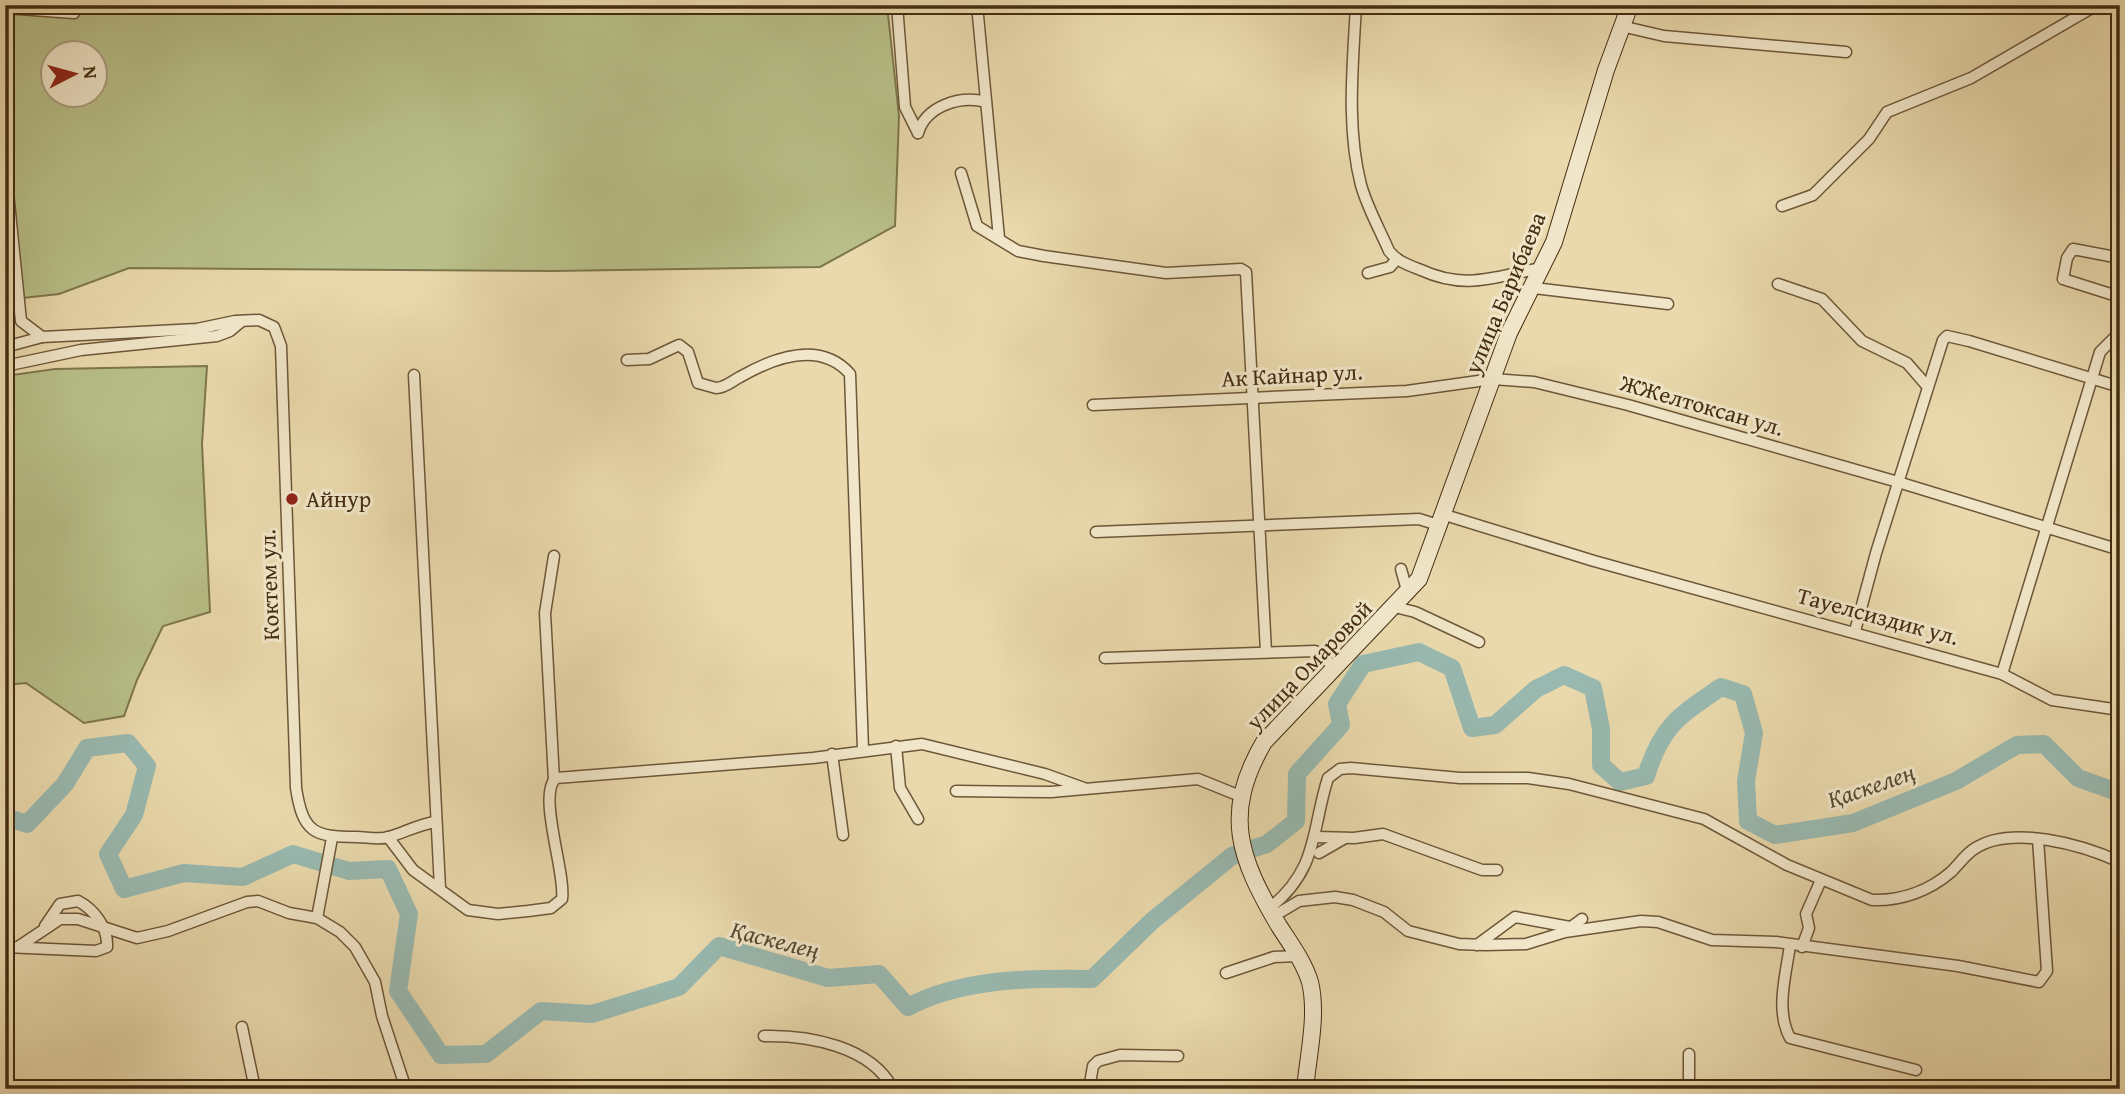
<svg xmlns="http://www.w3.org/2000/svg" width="2125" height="1094" viewBox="0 0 2125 1094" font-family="'Gentium Book Plus',serif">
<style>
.green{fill:#b8bf88;stroke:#7e764c;stroke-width:2;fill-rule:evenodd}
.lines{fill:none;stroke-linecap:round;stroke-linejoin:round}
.river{stroke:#99b9b0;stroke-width:18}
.street-casing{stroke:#6d5738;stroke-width:13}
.secondary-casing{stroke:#442c11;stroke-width:18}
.street{stroke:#f1e6c9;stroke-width:10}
.secondary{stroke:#f1e6c9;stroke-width:16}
.poi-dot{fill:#8f2418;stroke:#f1e6c9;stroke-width:2.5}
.labels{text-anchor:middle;stroke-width:6;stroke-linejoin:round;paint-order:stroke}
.street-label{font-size:23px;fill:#442c11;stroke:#f1e6c9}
.poi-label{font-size:23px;fill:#442c11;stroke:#f1e6c9;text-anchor:start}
.water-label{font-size:24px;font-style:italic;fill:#554831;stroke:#f1e6c9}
</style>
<rect width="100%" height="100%" fill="#e9d9ac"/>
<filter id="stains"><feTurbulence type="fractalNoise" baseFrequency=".00286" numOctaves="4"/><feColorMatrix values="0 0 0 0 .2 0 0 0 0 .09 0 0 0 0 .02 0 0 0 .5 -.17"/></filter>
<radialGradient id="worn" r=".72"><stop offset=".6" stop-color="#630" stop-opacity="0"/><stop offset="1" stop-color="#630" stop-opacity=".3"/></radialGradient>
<g class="green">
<path d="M5 5H887L899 116 895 226 820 267 553 271 129 268 59 294 5 300ZM52 52H94V94H52Z"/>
<path d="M207 366 202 444 210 612 163 626 137 680 124 716 84 723 26 683 5 685V376L55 369Z"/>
</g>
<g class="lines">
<g class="river">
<path d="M5 817 27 824 65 784 87 748 128 743 147 766 134 815 108 854 124 889 184 873 243 877 293 854 349 871 388 869 409 914 398 991 441 1055 486 1054 541 1011 592 1014 679 987 719 946 828 978 879 974 908 1007C962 978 1032 978 1092 979L1152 921 1232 856 1240 853"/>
<path d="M1255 848 1267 844 1296 821 1297 774 1341 725 1337 704 1363 664 1419 652 1452 668 1472 728 1495 725 1536 689 1564 675 1593 688 1601 729V765L1620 782 1646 776C1662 725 1679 716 1721 687L1743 694 1754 733 1746 781 1748 821 1775 835 1853 823 1956 781 2017 745 2044 744 2078 778 2120 793"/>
</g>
<defs>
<g id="street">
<path d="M897 5 905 107 918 133"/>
<path d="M977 5 999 238"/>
<path d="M1356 5C1353 64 1346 127 1361 185 1367 207 1380 230 1389 251 1398 262 1408 265 1421 270 1467 291 1496 276 1542 268"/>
<path d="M5 8 74 13"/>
<path d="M1621 26 1664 36 1846 52"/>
<path d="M2119 87H2120"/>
<path d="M918 133C926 106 960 95 986 102"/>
<path d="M5 163 21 321 42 337"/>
<path d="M961 173 977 226 1018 251 1044 256 1166 273 1241 269 1246 272 1266 652"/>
<path d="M1782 206 1813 195 1869 139 1887 112 1971 78 2097 5"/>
<path d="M2120 258 2073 249 2067 258 2063 279 2120 297"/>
<path d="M1368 273 1390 267 1396 260"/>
<path d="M1778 284 1822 299 1862 341 1907 363 1927 386"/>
<path d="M1534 288 1668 304"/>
<path d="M5 347 42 337 197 329 235 321 259 320 274 327 281 346 296 788C303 833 314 837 357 837 366 837 380 840 389 837 405 832 418 825 435 822"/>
<path d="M627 360 649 359 679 345 688 352 698 383 716 388C725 388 732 381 740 377 773 358 820 340 850 374L863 750"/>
<path d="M5 366 81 350 217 336 230 331 242 321"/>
<path d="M414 375 440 888"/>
<path d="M1093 405 1407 391 1493 379 1534 382 1628 405 1898 482 2120 550"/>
<path d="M1445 515 1594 561 2002 674 2052 700 2120 710"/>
<path d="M1096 532 1419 519 1441 526"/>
<path d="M1401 569 1408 594"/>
<path d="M1395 607 1415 612 1479 642"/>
<path d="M1855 631 1876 553 1943 340 1947 336 1969 341 2120 387"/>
<path d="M1105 658 1315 651 1322 654 1333 668"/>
<path d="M2002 674 2100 352 2120 332"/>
<path d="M896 746 900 788 918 819"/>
<path d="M832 754 843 835"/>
<path d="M554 780 545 613 554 556"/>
<path d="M956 791 1051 792 1198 779 1240 796"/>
<path d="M388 837 413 870 468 910 498 914 528 911 551 908 562 899C566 873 537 794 556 778L813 758 922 744 1045 774 1084 788"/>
<path d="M1316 837 1354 838 1383 834 1482 870H1497"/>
<path d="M1319 853 1345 838"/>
<path d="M1270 908C1319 868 1311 831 1328 778L1340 769 1351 768 1460 778H1528L1569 784 1704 819 1787 865 1872 900C1901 901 1929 891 1951 872 1959 864 1965 855 1974 849 2011 824 2083 845 2120 862"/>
<path d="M1274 916 1299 901 1335 897 1353 900 1384 912 1408 931 1459 944 1485 945 1526 944 1565 932 1641 921 1658 922 1712 940 1776 942 1958 966 2039 982 2047 971 2038 839"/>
<path d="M317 918 332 838"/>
<path d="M1567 930 1582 919"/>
<path d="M1477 945 1515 917 1570 927"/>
<path d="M1790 945C1786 975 1775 1010 1790 1038L1916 1070"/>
<path d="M5 947 96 951 107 947C108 928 95 910 78 901L60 904 45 926"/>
<path d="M18 947 60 919H78L137 938 168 931 247 902 258 901 289 913 317 918 340 932 355 947 375 982 382 1016 406 1089"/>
<path d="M1802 947 1809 928 1806 914 1821 880"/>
<path d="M1226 973 1274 957 1298 956"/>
<path d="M242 1027 255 1089"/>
<path d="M764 1036C808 1035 871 1046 893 1089"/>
<path d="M1089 1089 1093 1066 1098 1061 1120 1055 1178 1056"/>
<path d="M1689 1089V1054"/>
</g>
<path id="secondary" d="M1305 1089C1308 1056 1318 1015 1310 982 1304 962 1290 943 1279 926 1239 858 1222 814 1264 742L1419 579 1509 333 1554 242 1606 70 1630 5"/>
</defs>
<use href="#street" class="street-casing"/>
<use href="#secondary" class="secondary-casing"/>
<use href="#street" class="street"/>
<use href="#secondary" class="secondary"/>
</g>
<circle class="poi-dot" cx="292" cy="499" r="7"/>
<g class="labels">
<g class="street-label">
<text transform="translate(1505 293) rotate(-67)" y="8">улица Барибаева</text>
<text transform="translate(1292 375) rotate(-3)" y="8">Ак Кайнар ул.</text>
<text transform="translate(1702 405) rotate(16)" y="8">ЖЖелтоксан ул.</text>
<text transform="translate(269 585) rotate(-92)" y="8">Коктем ул.</text>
<text transform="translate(1878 616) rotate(15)" y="8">Тауелсиздик ул.</text>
<text transform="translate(1309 665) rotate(-46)" y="8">улица Омаровой</text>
</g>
<g class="poi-label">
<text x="306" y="507">Айнур</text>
</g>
<g class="water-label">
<text transform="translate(1871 786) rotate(-19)" y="8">Қаскелең</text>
<text transform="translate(775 940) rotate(14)" y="8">Қаскелең</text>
</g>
</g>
<rect width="2125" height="1094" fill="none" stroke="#e9d9ac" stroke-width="28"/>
<rect x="7" y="7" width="2111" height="1080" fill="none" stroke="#442c11" stroke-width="3.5"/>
<rect x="14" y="14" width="2097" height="1066" fill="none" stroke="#442c11" stroke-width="2"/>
<g transform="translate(74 74) rotate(84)"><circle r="33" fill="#f1e6c9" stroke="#ac9c7f" stroke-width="2"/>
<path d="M0-5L12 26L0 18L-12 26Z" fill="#8f2418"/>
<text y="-10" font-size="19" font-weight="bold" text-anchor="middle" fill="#442c11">N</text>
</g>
<rect width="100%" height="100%" filter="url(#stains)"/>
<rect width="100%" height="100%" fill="url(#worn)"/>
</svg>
